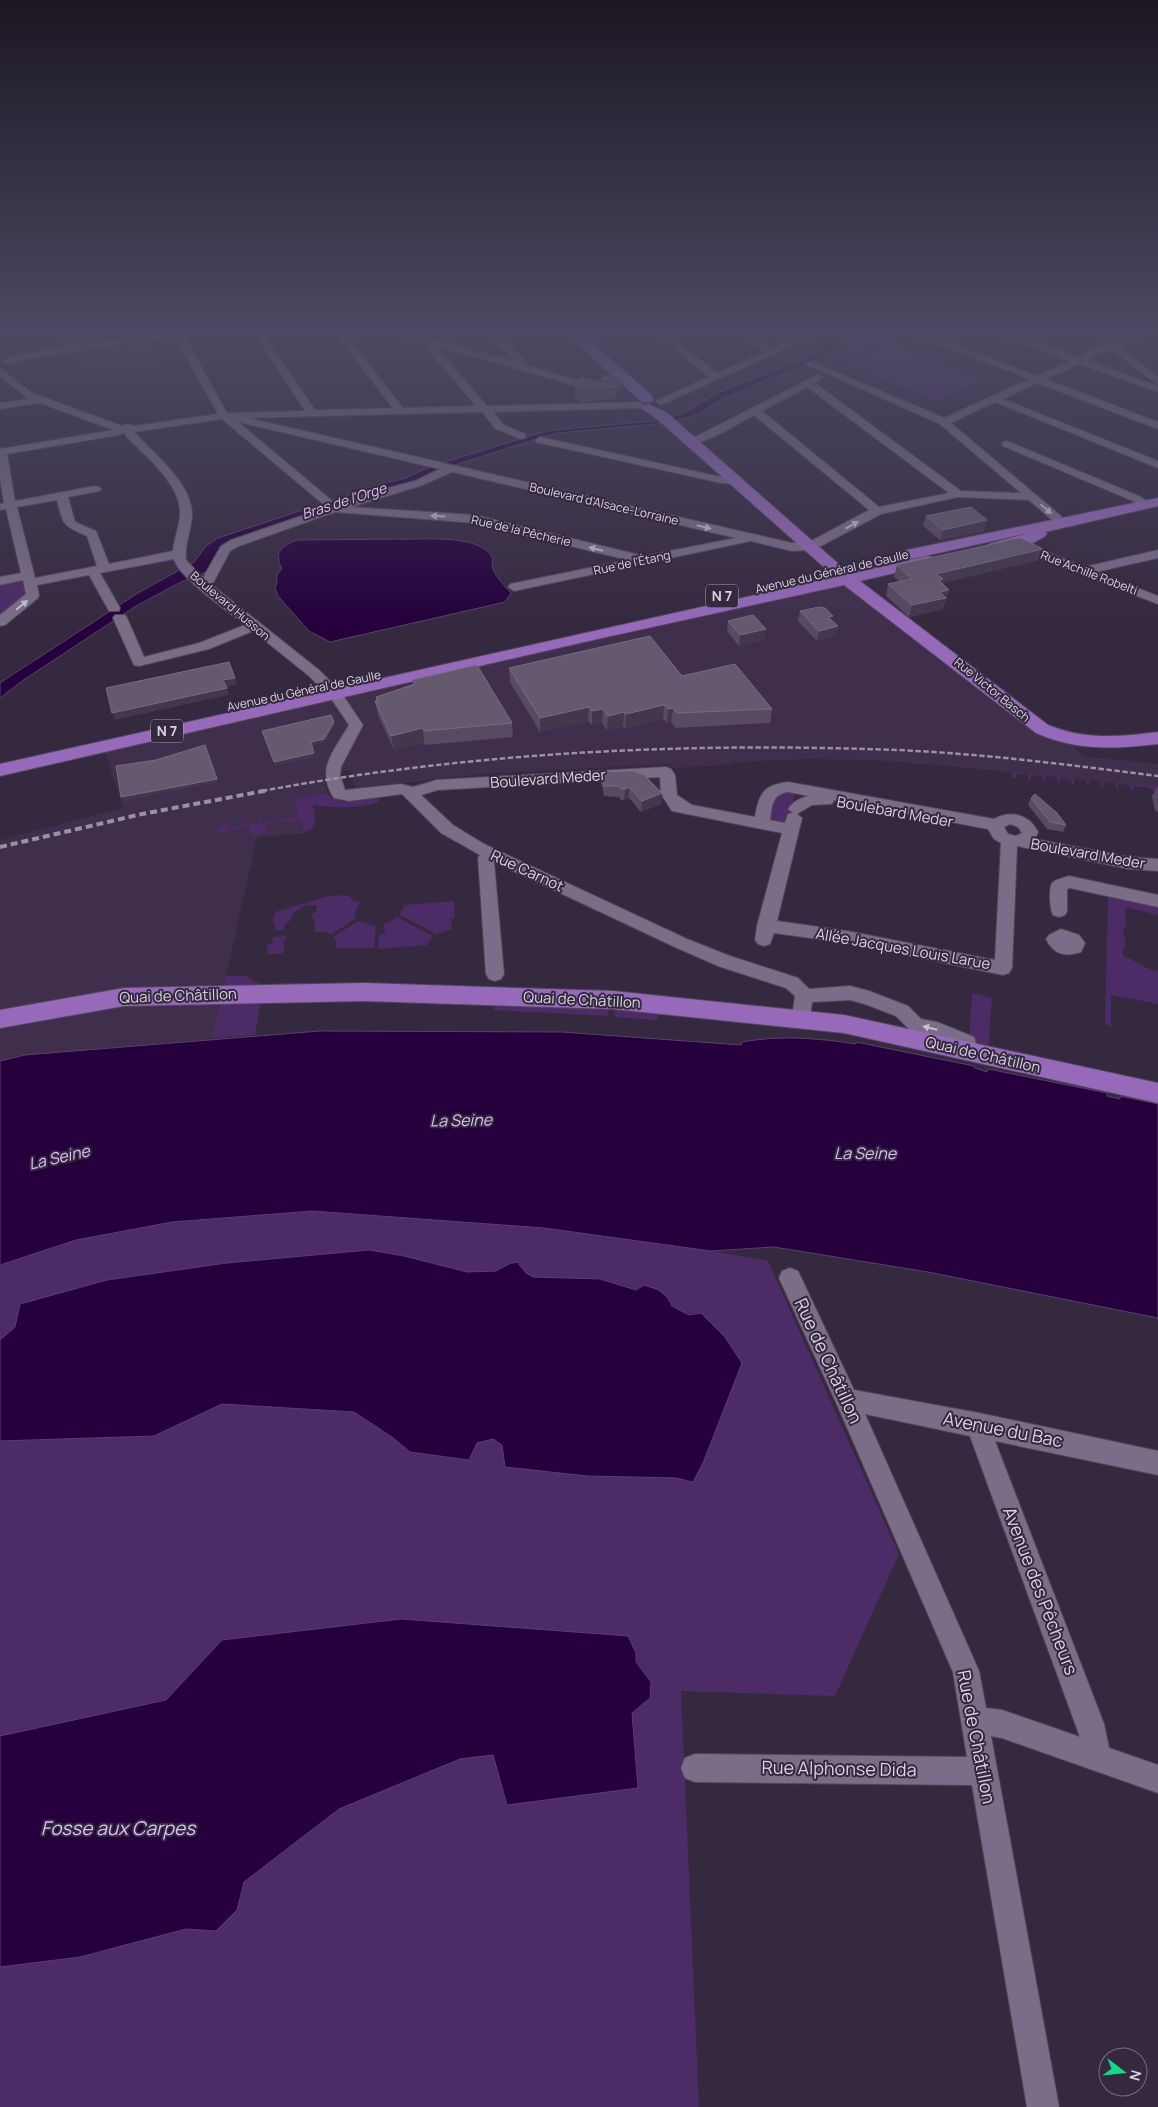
<svg xmlns="http://www.w3.org/2000/svg" width="1158" height="2107" viewBox="0 0 1158 2107" font-family="Manrope,sans-serif">
<style>
.built{fill:#3f2f4c}
.green{fill:#4c2b66}
.water{fill:#25003c;stroke:#5b3f6e}
.lines{fill:none;stroke-linecap:round;stroke-linejoin:round}
.major-tunnel{stroke:#4e4257;stroke-width:17;stroke-dasharray:17 9;stroke-linecap:butt}
.minor-casing{stroke:#51475b;stroke-width:2}
.major-casing{stroke:#51475b;stroke-width:2}
.minor{fill:#7b6d88;fill-rule:evenodd}
.major{fill:#9669ba;fill-rule:evenodd}
.rail-far1{stroke:#9a91a3;stroke-width:2.5;stroke-dasharray:5.5 2.5;stroke-linecap:butt}
.rail{stroke:#9a91a3;stroke-width:4;stroke-dasharray:7 4;stroke-linecap:butt}
.wall{fill:#574a62}
.shaded-wall{fill:#43374e}
.building{fill:#65596f;stroke:#776c81}
.oneway{fill:#c7bfd0}
.labels{text-anchor:middle;stroke-width:4;stroke-linejoin:round;paint-order:stroke}
.far-street-label{font-size:12px;fill:#dad3e2;stroke:#35293f}
.far-water-label{font-size:14px;font-style:italic;fill:#dcbff7;stroke:#35293f}
.shield{fill:#35293f;stroke:#a8a0b1;stroke-width:1}
.shield-label{font-size:14px;font-weight:bold;fill:#dad3e2}
.street-label{font-size:15px;fill:#dad3e2;stroke:#35293f}
.water-label{font-size:16px;font-style:italic;fill:#dcbff7;stroke:#35293f}
.near-street-label{font-size:18px;fill:#dad3e2;stroke:#35293f}
.near-water-label{font-size:19px;font-style:italic;fill:#dcbff7;stroke:#35293f}
</style>
<rect width="100%" height="100%" fill="#35293f"/>
<g class="built">
<path d="M147 340 159 370 90 381H79L51 389 48 387 95 374 83 370 82 363 77 364 61 354Z"/>
<path d="M848 580 1034 724 1089 743 1075 748 1083 756 1158 764V787L934 765 870 760 809 759 734 762 733 764 674 768 672 764 482 774 355 788 351 772 342 770 324 773 327 793 308 797 302 819 303 834 257 837 212 1039 25 1055 0 1061V840L123 808 103 746Z"/>
</g>
<g class="green">
<path d="M865 330 892 340 869 349 845 339Z"/>
<path d="M892 344 983 380 967 387 968 388 936 401 844 363Z"/>
<path d="M854 345 867 350 842 359 829 354Z"/>
<path d="M19 580 25 581 29 594 0 618V583Z"/>
<path d="M1011 772 1158 787V792L1151 790 1150 788 1133 786V790H1131L1130 785 1118 784 1119 789 1116 788 1115 783 1103 782 1104 787H1101L1100 781 1089 780V786L1087 785 1086 780 1074 779V784H1072L1071 779 1059 778 1060 783 1058 782 1057 777 1045 776V781H1043L1042 776 1030 775 1031 780H1029L1027 774H1016V778H1012Z"/>
<path d="M777 792H791L795 795 788 823 783 824 770 819Z"/>
<path d="M327 793C338 808 363 799 378 797L379 802C359 809 334 808 313 805 316 817 319 827 303 834L302 819 265 825 268 832 252 836 249 826 217 834V827L226 823V828L241 826V820H243L244 825 260 823 259 818 261 817 262 823 277 820 276 815H278L279 820 298 817 294 799Z"/>
<path d="M1108 894 1158 905V915L1125 907 1126 927H1124L1123 936 1125 937V949H1123V956C1137 960 1141 968 1158 971V1004L1111 995V1027L1105 1023Z"/>
<path d="M347 895 353 900 360 902 355 913 356 918 331 935 325 932H315V920L312 919 313 913 316 912 317 905 302 906 301 909H298L291 916V920L285 924 284 930H274L275 923H272L275 912 328 896Z"/>
<path d="M454 901 455 918 451 919 452 929 436 934 400 915 404 905Z"/>
<path d="M397 917 433 936 427 945 378 949 379 934 386 935 383 925Z"/>
<path d="M358 921 376 926 374 948H336L337 942 333 937Z"/>
<path d="M287 936 283 945 285 946 284 952 280 954H266L268 944H272L273 937Z"/>
<path d="M226 976H246L254 982 263 984 320 983 319 986 223 988Z"/>
<path d="M972 993 992 998 988 1049 969 1041Z"/>
<path d="M261 1001 255 1035 212 1038 220 1002Z"/>
<path d="M494 1002 609 1007 608 1016 494 1010Z"/>
<path d="M615 1007 659 1011 657 1020 614 1017Z"/>
<path d="M312 1211 544 1228 711 1251 768 1261 899 1554 835 1696 681 1691 699 2107H0V1967L80 1957 186 1929 216 1931 237 1910 244 1882 339 1809 460 1759 493 1755 638 1787 632 1713 650 1698 628 1636 401 1619 222 1640 166 1700 0 1736V1441L154 1436 222 1404 354 1412 392 1437 410 1452 469 1460 477 1443 493 1439 502 1445 506 1467 676 1478 693 1482 701 1313C687 1315 674 1311 668 1298L600 1279 533 1277 509 1264 496 1271 467 1272 404 1256 369 1250 227 1263 107 1280 20 1304 15 1327 0 1340V1265L76 1240 172 1222Z"/>
</g>
<g class="water">
<path d="M852 329H866L844 339 819 359 726 397 696 415 666 423 559 433 543 437 436 471 414 481 374 493 220 548 206 572 179 583 136 606 22 681 0 698V683L6 679 138 593 194 562 206 546 218 538 378 485 406 478 429 467 536 434 553 430 653 421 685 413 717 393 811 356 836 336Z"/>
<path d="M399 539C424 540 482 533 493 559 488 570 504 585 511 593L505 602 330 642 309 631 278 596 275 588 277 581V574L282 569C273 551 282 546 297 540Z"/>
<path d="M320 1031 562 1032 741 1045 742 1042C781 1035 817 1038 856 1044V1042L974 1066 975 1068 987 1072 988 1069 1107 1093V1096L1120 1099V1096L1158 1104V1318L928 1272 774 1247 711 1251 544 1228 312 1211 172 1222 76 1240 0 1265V1061L25 1055Z"/>
<path d="M369 1250 404 1256 467 1272 496 1271 509 1264 517 1262 526 1273 533 1277 600 1279 636 1290 644 1285 659 1290 668 1298 672 1306 689 1315 701 1313 725 1337 742 1363 703 1463 693 1482 676 1478 587 1476 505 1467 502 1445 493 1439 477 1443 469 1460 410 1452 392 1437 354 1412 222 1404 154 1436 0 1441V1340L15 1327 20 1304 107 1280 227 1263Z"/>
<path d="M401 1619 628 1636 636 1653V1662L651 1682 650 1698 632 1713 638 1788 507 1805 493 1755 460 1759 339 1809 244 1882 237 1910 216 1931 186 1929 80 1957 0 1967V1736L166 1700 222 1640Z"/>
</g>
<g class="lines">
<path class="major-tunnel" d="M824 579 859 571"/>
<defs>
<g id="minor">
<path d="M60 329H68L74 346 171 331V329H203L202 331 183 334 227 413 305 411 252 329H260L315 410 393 408 332 329H341L403 408 476 406 425 346 424 342 385 331 384 329H397L516 362 484 329H494L525 361 527 363 525 365 605 388 606 390 605 392H597L434 345 487 406 640 402 645 405 640 408 493 412 504 425 525 434 526 436 525 438 521 439 496 429 482 412 248 418 792 543 813 540 869 510 754 415C739 423 703 447 686 443L685 441 686 439 697 436 819 374 824 377 815 383 961 491 1021 493 940 424 805 364 807 362H813L944 418 1029 379 904 331 903 329H915L1037 376 1070 361 988 331 987 329H999L1078 357 1105 344 1088 329H1097L1113 341 1140 329H1151L1150 331 1119 346 1158 377V385L1111 349 1087 360 1158 386V392L1079 364 1046 379 1158 422V429L1037 383 1003 399 1158 461V468L995 402 951 423 1061 516 1063 524 1061 527H1053L1051 519 1029 500 958 497 881 514 821 546 809 550 792 551 751 541 514 591 508 587 510 584 628 560 475 523 335 512 239 546 230 551 212 585 319 670 340 691 363 725 341 767 340 775 345 790 401 784 413 787 437 780 666 767 671 769 675 775 677 795 692 805 755 817C759 794 763 785 788 782L994 819C1011 810 1029 814 1038 832L1035 839 1129 857 1158 859V871L1129 869 1017 846 1012 968 1009 973 1003 975 847 943 774 933 770 944 764 946 758 944 755 940 757 926 782 833 672 811 661 794 660 777 438 790 421 795 453 825 484 844 687 939 730 956 798 978 809 989 850 986 869 991 908 1006 921 1019 937 1022 974 1037C977 1044 976 1049 973 1056L966 1058 959 1056 957 1051V1046L928 1034 910 1030 896 1016 865 1004 850 1000 812 1002 810 1018 807 1023 801 1025 795 1023 792 1018 795 996 786 988 718 966 675 947 494 862 504 974 501 979 495 981 489 979 486 974 478 858 480 855 441 833 402 794 349 801 334 798C315 769 334 751 349 725L330 697 309 676 253 631 209 649 139 666 134 665 113 618 115 615H125L127 618 144 657 199 643 245 625C228 611 179 578 174 559L100 573 120 608 119 611H109L89 575 37 585 39 595 38 598 5 625 0 626V615L26 594 23 580 0 585V577L21 573 6 509 0 510V504L4 503 0 479V449L113 430 40 403 0 409V403L29 399 0 376V368L32 393 122 426 128 424 134 426 218 414 174 336 26 359 7 364 2 361 25 353 65 347ZM807 387 949 493 879 507 762 411ZM222 419 322 503H330L332 501 330 499 238 422 440 469 415 481 369 493 231 540 221 546 203 578 186 560C184 544 192 529 192 514 192 483 153 453 134 432ZM125 432V435C144 455 181 484 180 513 180 526 174 538 173 551L109 564 96 531 75 522 68 497 99 491 101 489 99 487 95 486 15 501 7 454 119 435ZM452 472 736 538 644 556 475 515 351 507 423 485ZM57 500C64 526 62 525 87 536L97 566 35 578 17 507ZM788 792 809 796C800 798 793 801 788 809L793 813 788 814 785 823 770 820C772 806 772 794 788 792ZM834 800 988 829 994 839 1001 843 995 960 847 931 777 921 802 818 797 814 812 805 832 804ZM1010 824 1018 827 1022 833 1016 836 1008 834 1004 827Z"/>
<path d="M650 329H660L717 373 765 352 734 329H744L772 349 817 329H829L661 405 656 402 657 400 709 377Z"/>
<path d="M540 437 721 477 735 478 741 481 735 484 721 483 536 442 535 440Z"/>
<path d="M1007 441 1141 497 1151 505 1149 507H1141L1133 501 1003 446 1002 444 1003 442Z"/>
<path d="M1026 536 1030 537 1036 548 1084 567 1158 550V558L1096 572 1158 596V604L1028 554 1022 548 1020 540Z"/>
<path d="M1069 876 1158 895V907L1070 888 1067 889V911L1065 915 1059 917 1053 915C1050 910 1048 886 1053 882 1057 879 1064 878 1069 876Z"/>
<path d="M1061 929 1079 935 1085 943 1081 952C1065 957 1054 955 1046 939L1049 935Z"/>
<path d="M790 1268 798 1271 854 1390 979 1413 1158 1451V1475L995 1441 1104 1724 1109 1748 1158 1765V1793L1002 1738 991 1736 1059 2107H1027L972 1785 695 1782 685 1778 681 1768 685 1758 695 1754 967 1757 953 1672 839 1409 779 1278 782 1271ZM865 1414 970 1436 1080 1737 1002 1710 986 1708 979 1671Z"/>
</g>
<g id="major">
<path d="M564 329H577L652 396 653 399 652 402H642L597 362Z"/>
<path d="M648 404 667 413 850 574 928 556 934 558 936 561 934 564 860 581 1048 725C1084 740 1120 737 1158 732V744C1115 749 1076 751 1036 733L844 585 602 638 0 776V764L835 577 657 419 641 408Z"/>
<path d="M1158 498V506L1045 532 1047 534C1039 544 1000 553 989 550L986 547 989 544 1028 533 907 560 902 558 899 555 902 552 907 550Z"/>
<path d="M364 983 613 991 844 1015 1158 1083V1103L844 1033 613 1009 364 1001 124 1006 0 1028V1010L124 988Z"/>
</g>
</defs>
<use href="#minor" class="minor-casing"/>
<use href="#major" class="major-casing"/>
<use href="#minor" class="minor"/>
<use href="#major" class="major"/>
<path class="rail-far1" d="M262 791C460 754 665 743 866 749 964 751 1061 764 1158 776"/>
<path class="rail" d="M0 847 142 814 269 790"/>
</g>
<g class="wall">
<path d="M601 378 624 382 623 388 622 391 617 389 616 399 582 402 575 398V385L601 382Z"/>
<path d="M926 516 987 520 984 531 940 540 923 526Z"/>
<path d="M1043 549 1039 560 942 583 946 602H945L943 609 909 617 886 596 888 584 900 582 894 577 897 565Z"/>
<path d="M800 611 832 620 836 636 817 641 798 621Z"/>
<path d="M728 621 764 640 739 646 727 631Z"/>
<path d="M509 668 682 676 772 709 770 723 676 728 671 722 667 723 663 719 625 729 623 726 607 730 602 723 592 725 588 721 540 732 510 682Z"/>
<path d="M412 680 512 723 513 737 426 745 424 743 394 750 378 715 375 701H376V697L413 685Z"/>
<path d="M601 772 661 804 641 812 629 798 624 800H621L619 797 604 796 601 782Z"/>
<path d="M1158 786V812L1155 811 1152 796Z"/>
<path d="M1031 798 1066 825 1063 832 1047 829 1028 805Z"/>
</g>
<g class="shaded-wall">
<path d="M624 382 623 388 622 391V384Z"/>
<path d="M987 520 984 531 940 540 943 530Z"/>
<path d="M1043 549 1039 560 942 583 939 591 936 574Z"/>
<path d="M949 590 946 602H945L943 609 909 617 912 605 940 592Z"/>
<path d="M838 626 836 636 817 641 819 631Z"/>
<path d="M766 629 764 640 739 646 740 635Z"/>
<path d="M235 678 237 685 225 687 223 680Z"/>
<path d="M227 688 229 695 115 720 112 713Z"/>
<path d="M664 705 663 719 625 729 626 714Z"/>
<path d="M589 707 588 721 540 732V718Z"/>
<path d="M673 708 671 722 667 723 668 709Z"/>
<path d="M603 709 602 723 592 725V711Z"/>
<path d="M624 712 623 726 607 730 608 716Z"/>
<path d="M334 722V726L325 742 312 746 311 742Z"/>
<path d="M423 728 424 743 394 750 391 736Z"/>
<path d="M314 753V757L275 766 274 762Z"/>
<path d="M217 779 218 782 123 801 121 797Z"/>
<path d="M629 787V798L624 800 625 789Z"/>
<path d="M662 793 661 804 641 812 642 801Z"/>
</g>
<g class="building">
<path d="M614 375 624 382 622 384 601 378 605 376Z"/>
<path d="M581 377 617 387 582 389 575 385Z"/>
<path d="M971 507 987 520 943 530 926 516Z"/>
<path d="M1020 538 1043 549 936 574 943 579 939 580 949 590 940 592 946 598 912 605 888 584 912 579 897 565Z"/>
<path d="M819 607 825 608 833 616 828 617 838 626 819 631 800 611Z"/>
<path d="M753 615 766 629 740 635 728 621Z"/>
<path d="M650 636 682 676 735 664 772 709 677 713 673 708 668 709 664 705 626 714 624 712 608 716 603 709 592 711 589 707 540 718 509 668Z"/>
<path d="M229 662 235 678 223 680 227 688 112 713 106 688Z"/>
<path d="M477 665 512 723 424 731 423 728 391 736 375 701H378L376 697 415 684 412 680Z"/>
<path d="M331 715 334 722 324 739 311 742 314 753 274 762 262 731Z"/>
<path d="M205 745 217 779 121 797 116 766 156 760Z"/>
<path d="M632 771 643 774 662 793 642 801 629 787 625 789H621L619 786H604L601 772Z"/>
<path d="M1035 794 1057 813 1066 825 1050 822 1031 798Z"/>
</g>
<defs><path id="oneway-solid" d="M-6-.8H1V-3.2L6.5 0L1 3.2V.8H-6Z" transform="scale(1.25)"/></defs>
<g class="oneway">
<use href="#oneway-solid" transform="translate(1046 509) rotate(39)"/>
<use href="#oneway-solid" transform="translate(438 516) rotate(-176)"/>
<use href="#oneway-solid" transform="translate(852 525) rotate(-29)"/>
<use href="#oneway-solid" transform="translate(704 527) rotate(13)"/>
<use href="#oneway-solid" transform="translate(596 549) rotate(-166)"/>
<use href="#oneway-solid" transform="translate(22 605) rotate(-39)"/>
<use href="#oneway-solid" transform="translate(930 1028) rotate(-166)"/>
</g>
<linearGradient id="sky" x2="0" y2="1"><stop stop-color="#1d1723"/><stop offset="0.53" stop-color="#4b4963"/><stop offset="1" stop-color="#4b4963" stop-opacity="0"/></linearGradient>
<rect width="1158" height="624" fill="url(#sky)"/>
<g class="labels">
<g class="far-street-label">
<text transform="translate(604 504) rotate(13)" y="4">Boulevard d'Alsace-Lorraine</text>
<text transform="translate(521 531) rotate(13)" y="4">Rue de la Pêcherie</text>
<text transform="translate(632 563) rotate(-12)" y="4">Rue de l'Étang</text>
<text transform="translate(832 572) rotate(-13)" y="4">Avenue du Général de Gaulle</text>
<text transform="translate(1089 573) rotate(21)" y="4">Rue Achille Robelti</text>
<text transform="translate(230 606) rotate(40)" y="4">Boulevard Husson</text>
<text transform="translate(992 690) rotate(39)" y="4">Rue Victor Basch</text>
<text transform="translate(304 691) rotate(-12)" y="4">Avenue du Général de Gaulle</text>
</g>
<g class="far-water-label">
<text transform="translate(344 501) rotate(-18)" y="5">Bras de l'Orge</text>
</g>
<g class="shield">
<rect x="706" y="584.5" width="32" height="23" rx="4"/>
<rect x="151" y="719.5" width="32" height="23" rx="4"/>
</g>
<g class="shield-label">
<text x="722" y="601">N 7</text>
<text x="167" y="736">N 7</text>
</g>
<g class="street-label">
<text transform="translate(548 779) rotate(-4)" y="5">Boulevard Meder</text>
<text transform="translate(895 812) rotate(10)" y="5">Boulebard Meder</text>
<text transform="translate(1088 854) rotate(10)" y="5">Boulevard Meder</text>
<text transform="translate(527 871) rotate(25)" y="5">Rue Carnot</text>
<text transform="translate(903 949) rotate(10)" y="5">Allée Jacques Louis Larue</text>
<text transform="translate(178 996) rotate(-2)" y="5">Quai de Châtillon</text>
<text transform="translate(582 1000) rotate(3)" y="5">Quai de Châtillon</text>
<text transform="translate(983 1055) rotate(13)" y="5">Quai de Châtillon</text>
</g>
<g class="water-label">
<text transform="translate(461 1120) rotate(-1)" y="6">La Seine</text>
<text x="865" y="1159">La Seine</text>
<text transform="translate(59 1157) rotate(-13)" y="6">La Seine</text>
</g>
<g class="near-street-label">
<text transform="translate(828 1361) rotate(65)" y="6">Rue de Châtillon</text>
<text transform="translate(1003 1430) rotate(11)" y="6">Avenue du Bac</text>
<text transform="translate(1040 1591) rotate(69)" y="6">Avenue des Pêcheurs</text>
<text transform="translate(976 1737) rotate(79)" y="6">Rue de Châtillon</text>
<text transform="translate(839 1769) rotate(1)" y="6">Rue Alphonse Dida</text>
</g>
<g class="near-water-label">
<text x="118" y="1835">Fosse aux Carpes</text>
</g>
</g>
<g transform="translate(1123 2072) rotate(106)"><circle r="24" fill="#35293f" stroke="#776d80"/>
<path d="M0-4L9 19L0 12L-9 19Z" fill="#12d98a"/>
<text y="-8" font-size="14" font-weight="bold" text-anchor="middle" fill="#dad3e2">N</text>
</g>
</svg>
